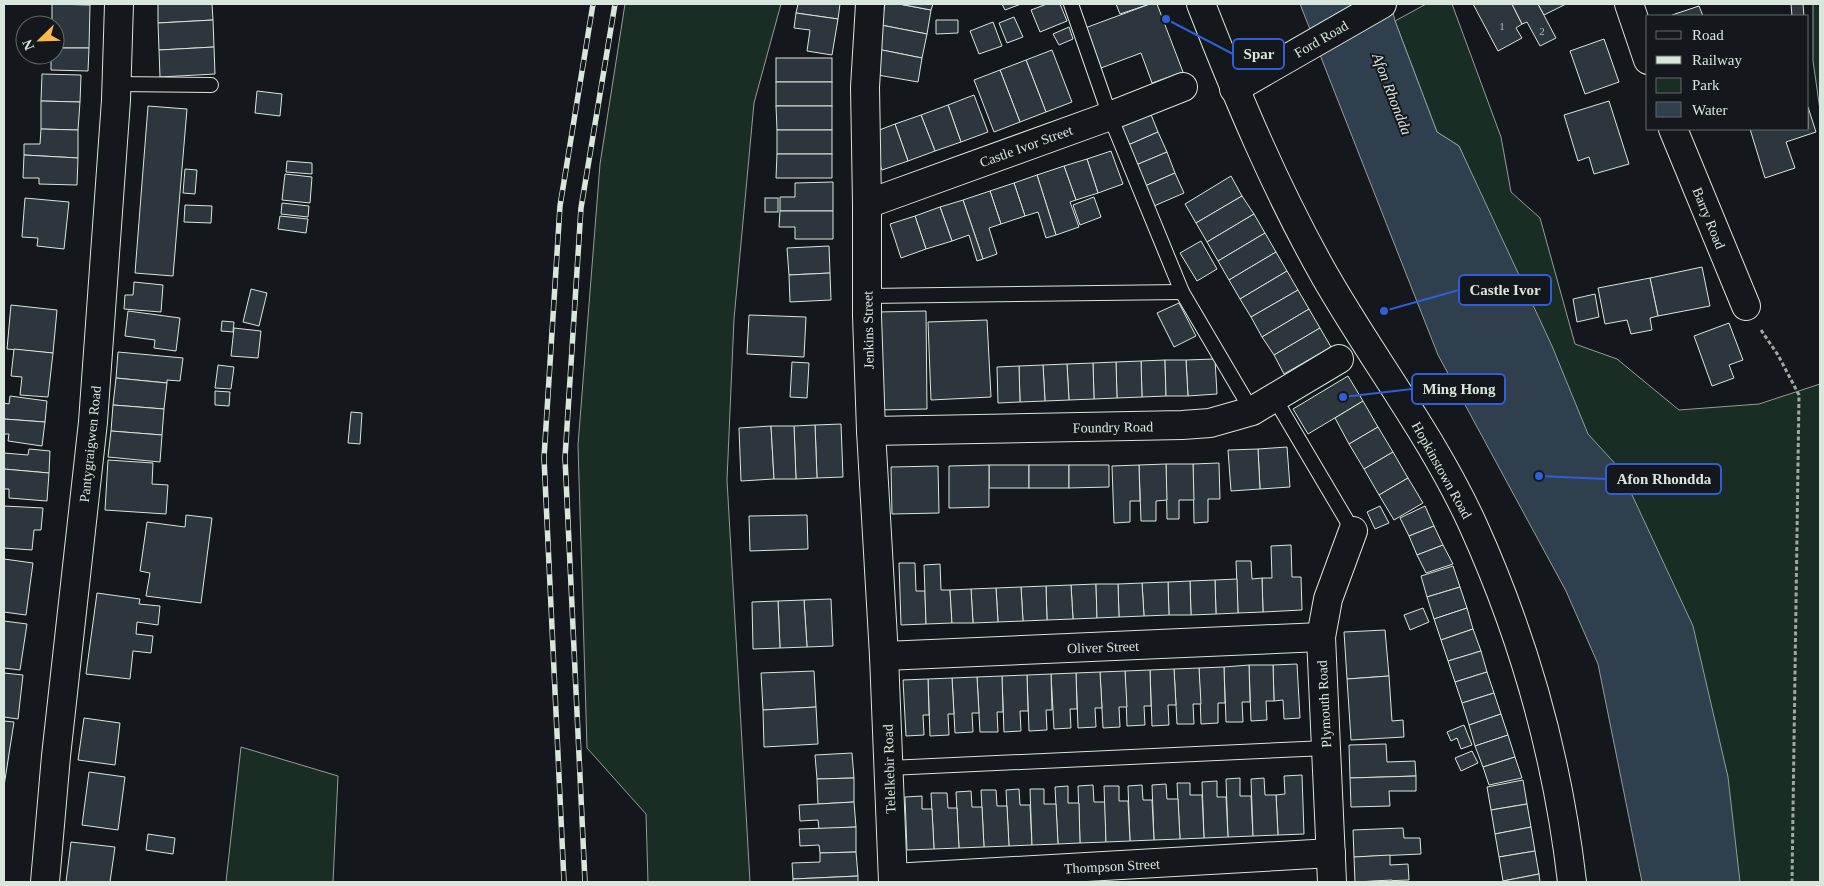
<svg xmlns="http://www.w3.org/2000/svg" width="1824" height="886" viewBox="0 0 1824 886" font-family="Georgia,serif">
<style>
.green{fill:#1a2d24;stroke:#939e99}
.water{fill:#2f3f4d;stroke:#939e99}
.building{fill:#2c363c;stroke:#d8e6dc}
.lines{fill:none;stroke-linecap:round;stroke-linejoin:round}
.service-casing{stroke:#d8e6dc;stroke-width:16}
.minor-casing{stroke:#d8e6dc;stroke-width:30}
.primary-casing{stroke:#d8e6dc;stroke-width:30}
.path{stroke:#9da8a2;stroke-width:3;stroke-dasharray:4 2.5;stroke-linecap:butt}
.service{stroke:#14181c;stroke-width:14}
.minor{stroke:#14181c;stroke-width:28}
.primary{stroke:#14181c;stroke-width:28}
.rail-casing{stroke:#d8e6dc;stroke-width:5.5}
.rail{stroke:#14181c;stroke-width:4;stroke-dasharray:11;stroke-linecap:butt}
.labels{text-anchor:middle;stroke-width:4;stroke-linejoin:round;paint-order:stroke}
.number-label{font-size:11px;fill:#adbab4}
.street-label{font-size:14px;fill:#d8e6dc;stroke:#14181c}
.water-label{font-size:15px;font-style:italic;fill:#d8e6dc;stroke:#14181c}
.leader{fill:none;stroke:#305dd8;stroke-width:2}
.callout-dot{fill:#305dd8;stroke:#14181c;stroke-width:2}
.callout{fill:#14181c;stroke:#305dd8;stroke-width:2}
.callout-label{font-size:15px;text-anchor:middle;font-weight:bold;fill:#d8e6dc}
</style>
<rect width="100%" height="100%" fill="#14181c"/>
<g class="green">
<path d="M625 4H781L754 103 734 319 727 480 750 882H648L646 814 587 748 578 445 600 164Z"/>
<path d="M1426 4H1452L1501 137 1511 192 1540 218 1575 344 1617 359 1679 410 1759 404 1820 384V882H1739L1588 441 1459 146 1437 132 1395 21Z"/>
<path d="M1813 4H1820V110L1813 61Z"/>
<path d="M241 747 338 776 333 882H226Z"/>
</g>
<path class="water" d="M1300 4H1391L1395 21 1437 132 1459 146 1552 346 1588 434 1620 469 1693 626 1728 777 1740 882H1642L1598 664 1566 591 1438 355Z"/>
<g class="building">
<path d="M52 4 90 5 89 48H55V25H41V20H52Z"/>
<path d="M158 4H212L213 20 158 23Z"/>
<path d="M798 4H840L838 19 796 13Z"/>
<path d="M885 4H899L931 10 927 34 881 25Z"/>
<path d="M899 4H933L931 10Z"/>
<path d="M1002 4H1021L1005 10Z"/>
<path d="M1047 4H1060L1067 21 1040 32 1031 10Z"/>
<path d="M1116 4H1150L1120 14Z"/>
<path d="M1150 4H1157L1183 72 1152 83 1141 53 1101 68 1085 28Z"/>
<path d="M1473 4H1512L1522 24 1516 28 1522 38 1498 51Z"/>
<path d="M1512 4H1538L1556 38 1540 46 1527 22 1522 24Z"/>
<path d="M1538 4H1566L1544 15Z"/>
<path d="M1791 4H1803L1804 16H1792Z"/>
<path d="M1699 6 1703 16H1672V15Z"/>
<path d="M796 13 838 19 832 55 807 51 810 30 794 28Z"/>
<path d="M1014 17 1023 37 1007 43 999 23Z"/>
<path d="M213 20 214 47 159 50 158 23Z"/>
<path d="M936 20H958V33L936 34Z"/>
<path d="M993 22 1002 46 979 54 970 31Z"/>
<path d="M881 25 927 34 922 58 877 49Z"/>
<path d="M1069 27 1073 39 1059 45 1053 34Z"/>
<path d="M1604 39 1619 82 1585 94 1570 51Z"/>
<path d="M214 47 215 74 160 77 159 50Z"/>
<path d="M55 48H89L88 71 51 70V55H55Z"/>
<path d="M877 49 922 58 918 82 872 74Z"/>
<path d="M1052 50 1072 102 1046 112 1026 60Z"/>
<rect x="776" y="58" width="56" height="24"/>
<path d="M1026 60 1046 112 1020 122 1000 70Z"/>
<path d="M1000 70 1020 122 994 132 974 80Z"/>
<path d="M42 74 81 75 80 102 41 101Z"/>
<rect x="776" y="82" width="56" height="24"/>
<path d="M257 91 282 94 280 116 255 113Z"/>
<path d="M974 95 988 132 961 142 948 105Z"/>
<path d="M41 101 80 102 78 130 41 129Z"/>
<path d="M1609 101 1629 164 1594 174 1589 157 1578 161 1564 115Z"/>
<path d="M948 105 961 142 935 151 921 115Z"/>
<path d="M148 106 187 109 173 276 135 273Z"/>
<path d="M776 106H832V130H777Z"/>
<path d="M1808 107 1816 132 1786 142 1795 168 1765 178 1750 129H1808Z"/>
<path d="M1150 112 1158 132 1128 145 1119 124Z"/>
<path d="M921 115 935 151 908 161 895 124Z"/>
<path d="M895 124 908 161 882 170 869 134Z"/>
<path d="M41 129 78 130V158L24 155V144H40Z"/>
<rect x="777" y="130" width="55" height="24"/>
<path d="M1158 132 1167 152 1136 165 1128 145Z"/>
<path d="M1111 151 1123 184 1098 193 1087 159Z"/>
<path d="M1167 152 1175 173 1145 186 1136 165Z"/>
<path d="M777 154H832V178H776Z"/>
<path d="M24 155 78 158 77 185 39 184V178H23Z"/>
<path d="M1087 159 1098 193 1076 200 1064 166Z"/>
<path d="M287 161 312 163V174L286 172Z"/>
<path d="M1064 166 1076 200 1070 202 1079 227 1056 235 1037 175Z"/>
<path d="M185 169 197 170 195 194 183 193Z"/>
<path d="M1175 173 1184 193 1154 206 1145 186Z"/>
<path d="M285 174 312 177 310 203 282 200Z"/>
<path d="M1037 175 1056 235 1046 238 1038 212 1025 216 1014 183Z"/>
<path d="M1231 176 1242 196 1196 223 1185 204Z"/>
<path d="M833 182V211H780V197H795V183Z"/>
<path d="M1014 183 1025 216 1001 224 990 191Z"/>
<path d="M990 191 1001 224 989 228 997 254 983 259 963 200Z"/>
<path d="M1242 196 1254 214 1207 242 1196 223Z"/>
<path d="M1094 197 1101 217 1080 225 1073 205Z"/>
<path d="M25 198 69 202 64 249 37 246 38 238 22 237Z"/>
<rect x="765" y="198" width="13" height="14"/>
<path d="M963 200 983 259 977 261 969 235 952 241 940 207Z"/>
<path d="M282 203 309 206 308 217 281 214Z"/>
<path d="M185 205 212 206 211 223 184 222Z"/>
<path d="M940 207 952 241 926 249 915 216Z"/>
<path d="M780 211H833V239H795V227H779Z"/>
<path d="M1254 214 1265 233 1218 261 1207 242Z"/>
<path d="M280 216 308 219 306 233 278 229Z"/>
<path d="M915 216 926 249 901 258 890 224Z"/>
<path d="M1265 233 1276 252 1229 280 1218 261Z"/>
<path d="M1201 241 1217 269 1197 281 1180 253Z"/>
<path d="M829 246 830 273 789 275 787 248Z"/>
<path d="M1276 252 1287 271 1240 299 1229 280Z"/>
<path d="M1702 267 1710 306 1658 316 1650 278Z"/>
<path d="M1287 271 1298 290 1251 317 1240 299Z"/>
<path d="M830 273 831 300 790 302 789 275Z"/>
<path d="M1650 278 1658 316 1650 318 1652 330 1631 334 1627 320 1605 324 1598 288Z"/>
<path d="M134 282 163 285 161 312 124 309 125 295H133Z"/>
<path d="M251 289 267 293 259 326 243 322Z"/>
<path d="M1298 290 1309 309 1262 337 1251 317Z"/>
<path d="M1595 294 1599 317 1577 322 1573 299Z"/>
<path d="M1179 303 1196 336 1174 347 1157 313Z"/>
<path d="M11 305 57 310 53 353 7 349Z"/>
<path d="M1309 309 1320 328 1274 355 1262 337Z"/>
<path d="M128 311 180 318 176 351 154 348 155 340 125 336Z"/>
<path d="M926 311 927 409 879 410 878 312Z"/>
<path d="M749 315 806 317 804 357 747 354Z"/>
<path d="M987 320 991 397 931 400 928 322Z"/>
<path d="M222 321 234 322 233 332 221 331Z"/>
<path d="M1729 323 1743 360 1729 365 1734 378 1712 386 1694 336Z"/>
<path d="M234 328 261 331 258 358 231 356Z"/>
<path d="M1320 328 1331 347 1284 374 1274 355Z"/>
<path d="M14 349 53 353 48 397 20 395 22 377 11 376Z"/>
<path d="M118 352 183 358 180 381 167 380V383L116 378Z"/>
<path d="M1215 359 1217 394 1188 396 1186 360Z"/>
<path d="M1165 360 1166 396 1142 397 1141 361Z"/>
<path d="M1165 360H1186L1188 396H1166Z"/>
<path d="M1141 361 1142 397 1117 398 1116 362Z"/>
<path d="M792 362 809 363 807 398 790 397Z"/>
<path d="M1116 362 1117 398 1094 399 1093 363Z"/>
<path d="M1093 363 1094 399 1069 400 1067 364Z"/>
<path d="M1067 364 1069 400 1045 401 1043 365Z"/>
<path d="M218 365 234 367 231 389 215 388Z"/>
<path d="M1043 365 1045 401 1020 402 1019 366Z"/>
<path d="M1019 366 1020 402 998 403 997 367Z"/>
<path d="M1348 376 1363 401 1308 434 1293 409Z"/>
<path d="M116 378 167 383 164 409 113 405Z"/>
<path d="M215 391 230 392 229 406 215 405Z"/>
<path d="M10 396 47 401 45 422 4 419V403L9 404Z"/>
<path d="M1363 401 1378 427 1349 444 1335 418Z"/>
<path d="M113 405 164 409 162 435 111 431Z"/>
<path d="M351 412 362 413 360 444 348 443Z"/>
<path d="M4 419 45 422 42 446 8 441 9 434H4Z"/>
<path d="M841 424 843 477 817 478 815 425Z"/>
<path d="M815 425 817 478 796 479 794 426Z"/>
<path d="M771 426 774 479 741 481 739 428Z"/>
<path d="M771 426H794L796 479H774Z"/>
<path d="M1378 427 1393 452 1364 469 1349 444Z"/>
<path d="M111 431 162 435 160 462 108 457Z"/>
<path d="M1287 447 1290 487 1260 489 1258 449Z"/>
<path d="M29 449 50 451 49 473 4 469V453L28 455Z"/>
<path d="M1258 449 1260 489 1231 491 1228 450Z"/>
<path d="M1393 452 1408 478 1379 495 1364 469Z"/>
<path d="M108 460 153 463 152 484 168 485 166 514 105 510Z"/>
<path d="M1219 463 1220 499H1208V522L1194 523 1193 464Z"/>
<path d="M1166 464H1193L1194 500H1179V519H1167Z"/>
<path d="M1166 464 1167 500 1156 501V521H1141L1139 465Z"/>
<rect x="989" y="465" width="40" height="23"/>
<path d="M989 465V507L949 508V466Z"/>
<rect x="1029" y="465" width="40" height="23"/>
<path d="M1069 465H1109V487L1069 488Z"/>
<path d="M1139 465 1140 501H1130V522L1114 523 1112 466Z"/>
<path d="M938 466 939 513 892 514 891 467Z"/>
<path d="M4 469 49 473 47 501 9 498V489H4Z"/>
<path d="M1408 478 1423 503 1394 520 1379 495Z"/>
<path d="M4 506 43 508 41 530H34L32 550 4 548Z"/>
<path d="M1380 506 1389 523 1375 529 1367 512Z"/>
<path d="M1425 506 1434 526 1409 536 1400 518Z"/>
<path d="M186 515 212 518 201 603 146 596 150 573 140 571 147 522 185 527Z"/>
<path d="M807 515 808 549 750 551 749 516Z"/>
<path d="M1434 526 1443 545 1417 555 1409 536Z"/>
<path d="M1291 545 1292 577H1301L1302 610 1263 612 1262 578H1272L1271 546Z"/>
<path d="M1443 545 1453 564 1426 573 1417 555Z"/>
<path d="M4 559 33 563 26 615 4 612Z"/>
<path d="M1236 561H1251L1252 579 1262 578 1263 612 1238 613Z"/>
<path d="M899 563H915L916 591H925L926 624 901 625Z"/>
<path d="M940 564 941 590H950L952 623 926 624 924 565Z"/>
<path d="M1453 566 1460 587 1427 597 1421 576Z"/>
<path d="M1237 579 1238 613 1216 614 1215 580Z"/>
<path d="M1215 580 1216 614 1191 615 1190 581Z"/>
<path d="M1190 581 1191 615H1169L1168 582Z"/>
<path d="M1168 582 1169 615 1144 616 1142 583Z"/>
<path d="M1142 583 1144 616 1119 617 1118 584Z"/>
<path d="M1096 584 1097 618 1073 619 1071 585Z"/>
<path d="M1096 584H1118L1119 617 1097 618Z"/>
<path d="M1071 585 1073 619 1047 620 1046 586Z"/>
<path d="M1046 586 1047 620 1023 621 1021 587Z"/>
<path d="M1021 587 1023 621 998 622 996 588Z"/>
<path d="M1460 587 1467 608 1434 619 1427 597Z"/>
<path d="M996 588 998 622 973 623 971 589Z"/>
<path d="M971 589 973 623H952L950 590Z"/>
<path d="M97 593 140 599 139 604 160 606 158 625 137 622 136 634 153 636 151 653 133 651 130 679 86 674Z"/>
<path d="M831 599 833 646 807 647 804 600Z"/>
<path d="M804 600 807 647 780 648 778 601Z"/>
<path d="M778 601 780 648 753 649 752 602Z"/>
<path d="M1423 608 1429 622 1410 630 1404 615Z"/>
<path d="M1467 608 1473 629 1441 640 1434 619Z"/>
<path d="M4 621 27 624 20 670 4 668Z"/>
<path d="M1473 629 1481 651 1448 661 1441 640Z"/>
<path d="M1385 630 1389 676 1347 679 1344 632Z"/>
<path d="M1481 651 1487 672 1455 682 1448 661Z"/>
<path d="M1297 664 1300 718 1284 719 1283 700 1274 701 1273 665Z"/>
<path d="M1249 665H1273L1274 701H1266L1267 720 1251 721Z"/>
<path d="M1249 665 1250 702H1242L1243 722H1226L1224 667Z"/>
<path d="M1224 667 1225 703H1218V723L1201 724 1199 668Z"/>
<path d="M1199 668 1201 704H1193L1194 724H1177L1174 669Z"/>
<path d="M1174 669 1176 705H1168L1169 725 1152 726 1150 670Z"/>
<path d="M1150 670 1151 706H1144L1145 725 1127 726 1125 671Z"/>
<path d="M814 671 816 707 763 710 761 673Z"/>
<path d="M1125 671 1127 707H1119L1120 727 1103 728 1100 672Z"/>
<path d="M1100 672 1102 708H1095L1096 727 1078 728 1076 673Z"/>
<path d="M1487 672 1494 693 1462 703 1455 682Z"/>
<path d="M4 673 23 675 18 719 4 717Z"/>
<path d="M1076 673 1077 709H1070L1071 728 1054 729 1051 674Z"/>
<path d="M1051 674 1052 710H1046L1047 730 1029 731 1027 675Z"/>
<path d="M1027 675 1028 711H1020L1021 731 1004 732 1002 676Z"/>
<path d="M1002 676 1003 712H997L998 732H980L977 677Z"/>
<path d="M1389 676 1392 721 1403 720 1404 737 1351 740 1347 679Z"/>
<path d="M977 677 979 713H972L973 732 955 733 952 678Z"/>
<path d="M952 678 954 714H948L949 735 930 736 928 679Z"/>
<path d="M928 679 929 715H923L924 735 906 736 903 680Z"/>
<path d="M1494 693 1501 714 1469 725 1462 703Z"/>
<path d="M816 707 818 744 764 747 763 710Z"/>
<path d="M1501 714 1508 735 1475 746 1469 725Z"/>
<path d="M84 718 120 723 115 765 78 760Z"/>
<path d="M4 721 14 722 4 786Z"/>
<path d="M1464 725 1472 745 1461 749 1457 738 1451 741 1447 732Z"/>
<path d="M1508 735 1515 757 1483 767 1475 746Z"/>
<path d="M1386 744 1387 762 1415 761 1416 776 1350 778 1349 745Z"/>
<path d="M1472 751 1478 763 1461 771 1455 758Z"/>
<path d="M852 753 854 778 817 779 815 755Z"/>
<path d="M1515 757 1522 778 1489 785 1483 767Z"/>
<path d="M89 772 125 777 118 830 82 825Z"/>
<path d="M1302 775 1304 834 1278 835 1276 795 1285 794 1284 776Z"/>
<path d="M1416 776V791H1389L1390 806 1351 807 1350 778Z"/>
<path d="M854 778V802L818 804 817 779Z"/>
<path d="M1240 778V796H1251L1253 836 1228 837 1226 779Z"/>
<path d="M1264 778 1265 795H1276L1278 835 1253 836 1251 779Z"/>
<path d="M1523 780 1527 804 1491 810 1487 787Z"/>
<path d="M1217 781V797H1226L1228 837 1204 838 1202 782Z"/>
<path d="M1177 783H1190V795H1202L1204 838 1180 839Z"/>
<path d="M1166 784 1167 799H1178L1180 839 1154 840 1152 785Z"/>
<path d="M1093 785 1094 802H1105L1106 842 1080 843 1078 786Z"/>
<path d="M1142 785 1143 800H1152L1154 840 1130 841 1128 786Z"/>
<path d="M1068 786V803H1079L1080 843 1058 844 1055 787Z"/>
<path d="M1104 786H1119V801H1128L1130 841 1106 842Z"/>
<path d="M1019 789 1020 805H1030L1032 845 1009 846 1006 790Z"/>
<path d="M1030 789H1044V804H1056L1058 844 1032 845Z"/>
<path d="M981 790H996L997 806H1007L1009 846 984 847Z"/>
<path d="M971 791 972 807H982L984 847 959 848 956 792Z"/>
<path d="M931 793H947L948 808H957L959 848 934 849Z"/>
<path d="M922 796V809H932L934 849 907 850 905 797Z"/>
<path d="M854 802 856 827 819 829 818 820 800 821 799 805Z"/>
<path d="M1527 804 1531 827 1495 834 1491 810Z"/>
<path d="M856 827V852L820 853 819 845 800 846 799 829Z"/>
<path d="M1531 827 1535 851 1499 857 1495 834Z"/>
<path d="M1403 828 1404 838H1420L1421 854 1354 857 1353 830Z"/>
<path d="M148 834 175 838 173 854 146 850Z"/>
<path d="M71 842 115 847 110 882H66Z"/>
<path d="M1535 851 1539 874 1503 881 1499 857Z"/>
<path d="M856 852 858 876 793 879 792 863 820 862V853Z"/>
<path d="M1390 855V865L1408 864 1409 880 1355 882 1354 857Z"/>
<path d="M1539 874 1540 882H1503V881Z"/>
<path d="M858 876V882H793V879Z"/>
<path d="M1392 880V882H1355Z"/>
</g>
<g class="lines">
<defs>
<g id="service">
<path d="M1071 4 1110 116 1182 292 1252 411"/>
<path d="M117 84 211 85"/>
<path d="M867 296 1182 292"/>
<path d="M1275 399 1353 531"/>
<path d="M889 768 1326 748"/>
</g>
<g id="minor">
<path d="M870 4 865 87 867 204V316L871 431 884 656 893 882"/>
<path d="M1629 4 1648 60"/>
<path d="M1234 89 1382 4"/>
<path d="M1673 129 1746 306"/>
<path d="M867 204 1110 116 1183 87"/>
<path d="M871 431 1182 425 1210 423 1252 411 1339 359"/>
<path d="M884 656 1321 637"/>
<path d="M893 878 1331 853"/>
<path d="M45 882 56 756 93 422 116 100 119 4"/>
<path d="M1332 882 1321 637 1328 599 1353 531"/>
</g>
<path id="primary" d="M1201 4C1237 96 1276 190 1325 276 1373 360 1433 437 1473 525 1524 638 1558 760 1572 882"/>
</defs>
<use href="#service" class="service-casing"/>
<use href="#minor" class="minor-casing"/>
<use href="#primary" class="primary-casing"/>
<path class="path" d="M1761 330 1778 355 1799 395 1792 882"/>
<use href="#service" class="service"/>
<use href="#minor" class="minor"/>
<use href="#primary" class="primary"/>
<defs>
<g id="rail">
<path d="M564 882 544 458 560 206 593 4"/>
<path d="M585 882 565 458 581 208 615 4"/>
</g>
</defs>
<use href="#rail" class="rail-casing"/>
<use href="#rail" class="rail"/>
</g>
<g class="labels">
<g class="number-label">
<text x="1502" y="30">1</text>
<text x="1542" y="35">2</text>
</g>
<g class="street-label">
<text transform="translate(1321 39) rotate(-30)" y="5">Ford Road</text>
<text transform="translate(1026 146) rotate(-20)" y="5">Castle Ivor Street</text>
<text transform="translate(1709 218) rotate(68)" y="5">Barry Road</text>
<text transform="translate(868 330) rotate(-91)" y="5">Jenkins Street</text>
<text transform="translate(1113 427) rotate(-1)" y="5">Foundry Road</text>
<text transform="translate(90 444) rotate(-84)" y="5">Pantygraigwen Road</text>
<text transform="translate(1442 470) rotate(61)" y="5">Hopkinstown Road</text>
<text transform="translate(1103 647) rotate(-2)" y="5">Oliver Street</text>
<text transform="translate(1324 704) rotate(-93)" y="5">Plymouth Road</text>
<text transform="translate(889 769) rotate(-92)" y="5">Telelkebir Road</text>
<text transform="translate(1112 866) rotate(-3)" y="5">Thompson Street</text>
</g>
<g class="water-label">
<text transform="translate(1392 94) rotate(69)" y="5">Afon Rhondda</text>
</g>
</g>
<path class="leader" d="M1166 19L1233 54M1384 311L1459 290M1343 397L1412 389M1539 476L1606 479"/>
<g class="callout-dot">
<circle cx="1166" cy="19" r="5"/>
<circle cx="1384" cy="311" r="5"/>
<circle cx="1343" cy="397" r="5"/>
<circle cx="1539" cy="476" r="5"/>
</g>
<g class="callout">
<rect x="1233" y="39" width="51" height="30" rx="5"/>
<rect x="1459" y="275" width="92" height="30" rx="5"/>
<rect x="1412" y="374" width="93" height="30" rx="5"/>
<rect x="1606" y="464" width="115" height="30" rx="5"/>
</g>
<g class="callout-label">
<text x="1259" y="59">Spar</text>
<text x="1505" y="295">Castle Ivor</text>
<text x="1459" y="394">Ming Hong</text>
<text x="1664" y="484">Afon Rhondda</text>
</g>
<rect width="1824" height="886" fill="none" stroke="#d8e6dc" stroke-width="10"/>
<rect x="1646" y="15" width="162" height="115" fill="#14181c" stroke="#626a69"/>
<rect x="1656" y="31" width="25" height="8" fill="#14181c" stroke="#626a69"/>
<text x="1692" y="40" font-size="15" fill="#d8e6dc">Road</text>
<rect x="1656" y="56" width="25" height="8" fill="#d8e6dc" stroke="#626a69"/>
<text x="1692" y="65" font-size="15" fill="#d8e6dc">Railway</text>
<rect x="1656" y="78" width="25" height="15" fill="#1a2d24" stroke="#626a69"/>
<text x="1692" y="90" font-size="15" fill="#d8e6dc">Park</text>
<rect x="1656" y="102" width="25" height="15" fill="#2f3f4d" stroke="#626a69"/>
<text x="1692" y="115" font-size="15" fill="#d8e6dc">Water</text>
<g transform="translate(40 40) rotate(247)"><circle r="24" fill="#14181c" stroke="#626a69"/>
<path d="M0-4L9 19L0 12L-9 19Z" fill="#ffb74d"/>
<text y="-8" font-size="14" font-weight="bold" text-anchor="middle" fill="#d8e6dc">N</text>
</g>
</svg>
